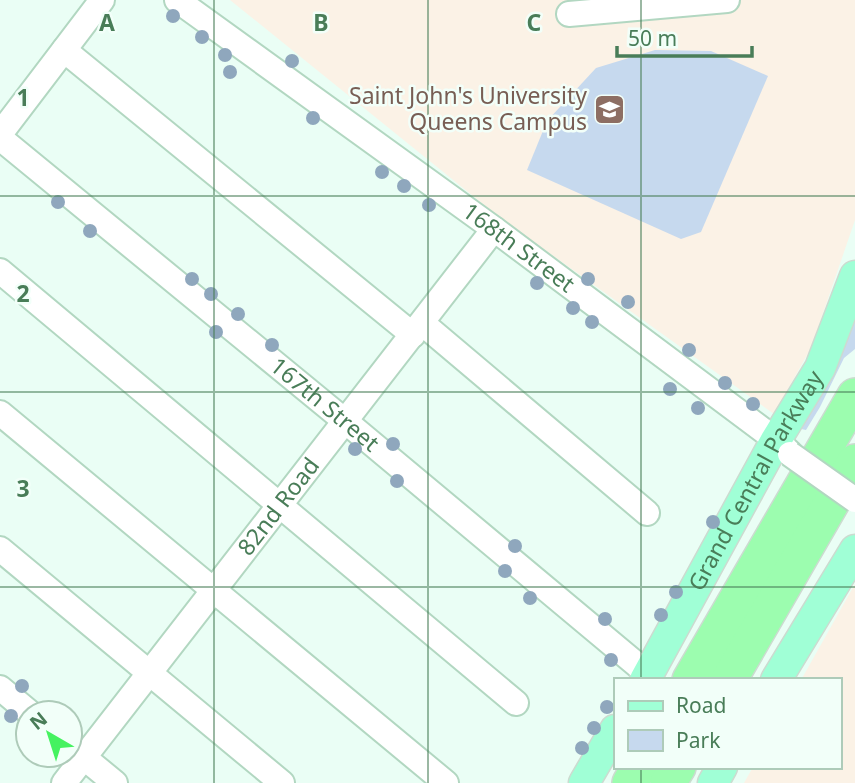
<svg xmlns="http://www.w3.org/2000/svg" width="855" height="783" viewBox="0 0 855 783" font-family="'Noto Sans',sans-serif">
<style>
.education{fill:#fbf2e6}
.green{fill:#c6d9ee}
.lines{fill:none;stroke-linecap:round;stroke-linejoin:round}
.minor-casing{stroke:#b2d7c1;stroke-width:28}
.major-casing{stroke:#ccdbd0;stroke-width:33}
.highway-casing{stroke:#ccdbd0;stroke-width:38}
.minor{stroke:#fff;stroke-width:24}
.major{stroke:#a0ffd6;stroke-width:30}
.highway{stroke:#9cfdaf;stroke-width:35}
.minor-bridge-casing{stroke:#b2d7c1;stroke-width:28;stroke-linecap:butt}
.minor-bridge{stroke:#fff;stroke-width:24}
.tree{fill:#8fa7bd}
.grid{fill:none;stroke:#497d58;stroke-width:2;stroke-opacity:0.55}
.labels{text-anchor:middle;stroke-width:5;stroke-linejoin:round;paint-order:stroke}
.education-label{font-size:23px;fill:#785e54;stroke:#f2fff9;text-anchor:end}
.street-label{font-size:23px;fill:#497d58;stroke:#f2fff9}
.grid-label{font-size:23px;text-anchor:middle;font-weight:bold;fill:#497d58;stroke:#f2fff9;stroke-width:5;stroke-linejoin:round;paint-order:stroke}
</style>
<rect width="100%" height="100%" fill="#eafef5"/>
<g class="education">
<path d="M230 0H855V220L811 348 774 414 499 217Z"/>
<path d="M855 584V783H744L753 767H839V680H801Z"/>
</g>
<g class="green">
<path d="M655 50 711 51 768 76 701 232 681 239 527 170 547 121 596 68Z"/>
<path d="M855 314V349L844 358 820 407 806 430 801 429 818 399Z"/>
</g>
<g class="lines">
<defs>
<g id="minor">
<path id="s1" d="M177 0 494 229 776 440 790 453"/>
<path d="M569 14 727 0"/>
<path d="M64 50 413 335"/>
<path d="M0 134 102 0"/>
<path id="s2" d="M0 138 345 421 648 674"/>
<path d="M0 271 516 703"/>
<path d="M422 323 647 513"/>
<path d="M0 413 446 783"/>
<path d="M0 549 282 783"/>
<path d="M0 688 30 713"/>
<path d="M70 746 115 783"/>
<path id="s3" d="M64 783 494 229"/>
</g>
<g id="major">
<path id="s4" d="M645 680 776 440 820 368 855 276"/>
<path d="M776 680 855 550"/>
<path d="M584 783 615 730"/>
<path d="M713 783 722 767"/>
</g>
<g id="highway">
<path d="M690 680 855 396"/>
<path d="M729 680 855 462"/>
<path d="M630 783 639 767"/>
<path d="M668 783 678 767"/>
</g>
</defs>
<use href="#minor" class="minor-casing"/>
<use href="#major" class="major-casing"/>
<use href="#highway" class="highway-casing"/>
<use href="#minor" class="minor"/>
<use href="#major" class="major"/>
<use href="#highway" class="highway"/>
<defs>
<path id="minor-bridge" d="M790 454 855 500"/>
</defs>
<use href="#minor-bridge" class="minor-bridge-casing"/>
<use href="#minor-bridge" class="minor-bridge"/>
</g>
<g class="tree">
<circle cx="173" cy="16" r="7"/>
<circle cx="202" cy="37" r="7"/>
<circle cx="225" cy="55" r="7"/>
<circle cx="292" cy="61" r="7"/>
<circle cx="230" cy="72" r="7"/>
<circle cx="313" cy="118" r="7"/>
<circle cx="382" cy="172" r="7"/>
<circle cx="404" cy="186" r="7"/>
<circle cx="58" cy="202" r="7"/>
<circle cx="429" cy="205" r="7"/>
<circle cx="90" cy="231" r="7"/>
<circle cx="192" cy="279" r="7"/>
<circle cx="588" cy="279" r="7"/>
<circle cx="537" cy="283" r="7"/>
<circle cx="211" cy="294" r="7"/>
<circle cx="628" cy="302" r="7"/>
<circle cx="573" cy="308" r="7"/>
<circle cx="238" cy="314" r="7"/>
<circle cx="592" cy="322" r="7"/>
<circle cx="216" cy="332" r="7"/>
<circle cx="272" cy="345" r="7"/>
<circle cx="689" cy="350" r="7"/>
<circle cx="725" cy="383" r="7"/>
<circle cx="670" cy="389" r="7"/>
<circle cx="753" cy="404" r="7"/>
<circle cx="698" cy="408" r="7"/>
<circle cx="393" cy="444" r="7"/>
<circle cx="355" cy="449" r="7"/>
<circle cx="397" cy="481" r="7"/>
<circle cx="713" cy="522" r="7"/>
<circle cx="515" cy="546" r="7"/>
<circle cx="505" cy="571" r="7"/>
<circle cx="676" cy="592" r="7"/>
<circle cx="530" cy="598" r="7"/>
<circle cx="661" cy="615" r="7"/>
<circle cx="605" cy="619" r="7"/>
<circle cx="611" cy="660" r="7"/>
<circle cx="22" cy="686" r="7"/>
<circle cx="607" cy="707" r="7"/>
<circle cx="11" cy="716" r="7"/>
<circle cx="594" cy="728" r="7"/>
<circle cx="582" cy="748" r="7"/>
</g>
<path class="grid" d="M214 0V783M428 0V783M641 0V680M0 196H855M0 392H855M0 587H855M641 767V783"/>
<defs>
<symbol id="university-square" viewBox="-11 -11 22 22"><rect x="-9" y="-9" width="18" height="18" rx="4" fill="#8d6e63" stroke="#f2fff9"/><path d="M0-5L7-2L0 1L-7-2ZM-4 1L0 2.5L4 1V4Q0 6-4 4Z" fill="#fff"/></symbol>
</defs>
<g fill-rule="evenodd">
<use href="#university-square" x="592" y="92" width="35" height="35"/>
</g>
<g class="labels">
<g class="education-label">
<text x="587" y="104">Saint John's University<tspan x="587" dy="26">Queens Campus</tspan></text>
</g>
<g class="street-label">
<text dy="8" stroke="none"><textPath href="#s1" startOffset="422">168th Street</textPath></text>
<text dy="8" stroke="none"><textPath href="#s2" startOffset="420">167th Street</textPath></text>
<text dy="8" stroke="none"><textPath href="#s4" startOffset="228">Grand Central Parkway</textPath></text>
<text dy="8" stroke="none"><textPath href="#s3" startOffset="350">82nd Road</textPath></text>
</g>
</g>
<g class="grid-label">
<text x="107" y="31">A</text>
<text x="321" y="31">B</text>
<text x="534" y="31">C</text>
<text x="23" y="106">1</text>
<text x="23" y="302">2</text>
<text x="23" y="497">3</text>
</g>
<rect x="614" y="678" width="228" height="91" fill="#f2fff9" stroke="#aecbb9" stroke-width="2"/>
<rect x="628" y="701" width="35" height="10" fill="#a0ffd6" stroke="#aecbb9" stroke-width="2"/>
<text x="676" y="713" font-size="21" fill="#497d58">Road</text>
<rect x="628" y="730" width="35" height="21" fill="#c6d9ee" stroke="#aecbb9" stroke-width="2"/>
<text x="676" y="748" font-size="21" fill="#497d58">Park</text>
<g transform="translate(49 734) rotate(321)"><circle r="33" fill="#f2fff9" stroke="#aecbb9" stroke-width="2"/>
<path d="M0-5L12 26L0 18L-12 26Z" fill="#45f260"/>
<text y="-10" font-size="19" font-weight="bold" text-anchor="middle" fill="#497d58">N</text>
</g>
<path d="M617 46v10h135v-10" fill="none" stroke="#497d58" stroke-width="3.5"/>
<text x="628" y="46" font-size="21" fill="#497d58" stroke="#f2fff9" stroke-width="5" paint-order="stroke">50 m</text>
</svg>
